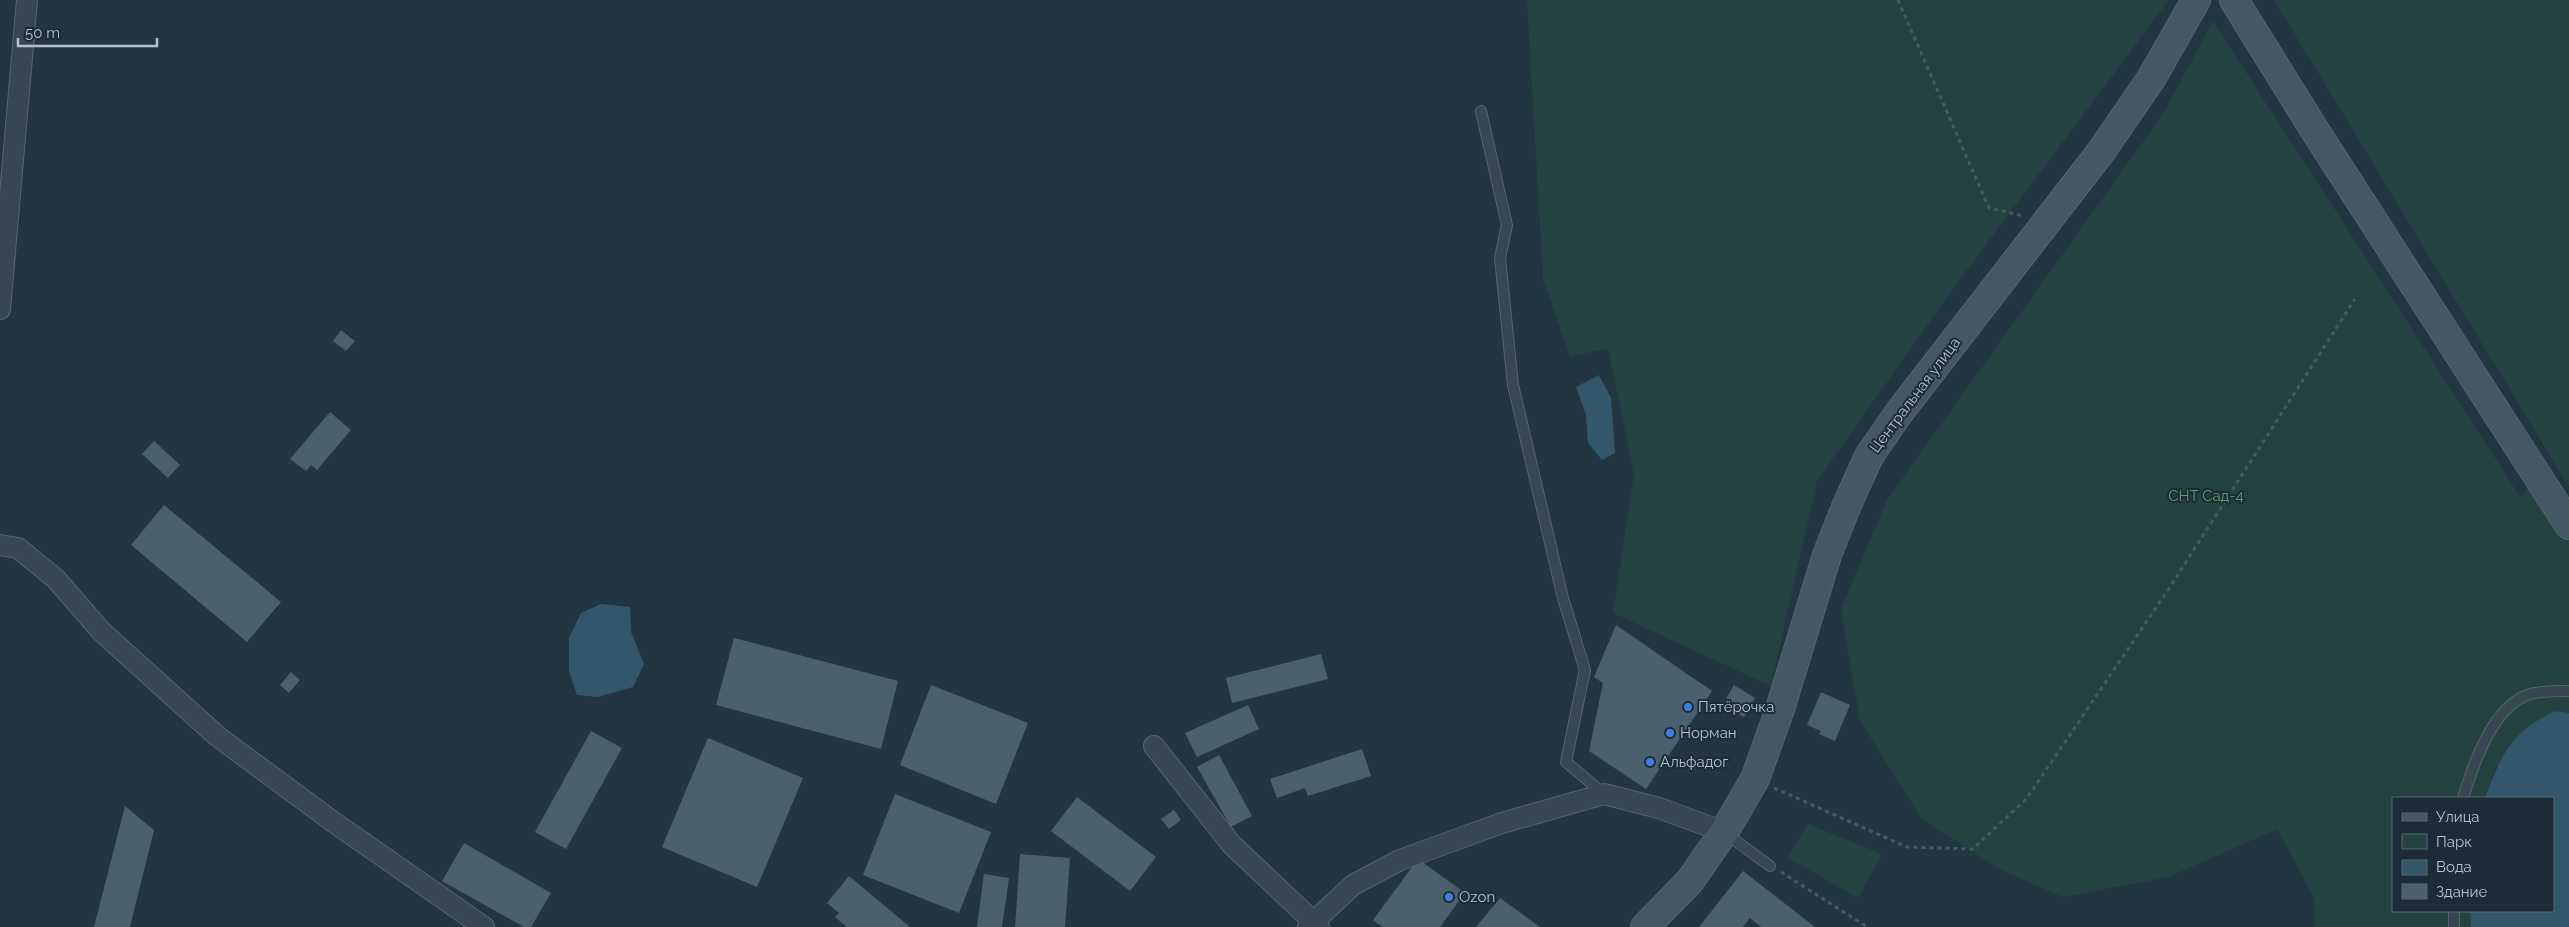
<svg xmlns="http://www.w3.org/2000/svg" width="2569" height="927" font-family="Raleway,sans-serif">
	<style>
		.green { fill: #244240 }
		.water { fill: #34566a }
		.building { fill: #4b606d }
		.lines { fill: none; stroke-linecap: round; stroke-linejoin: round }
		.lane-casing { stroke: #55656f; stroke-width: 12 }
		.street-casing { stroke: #55656f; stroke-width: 22 }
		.secondary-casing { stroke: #55656f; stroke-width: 30 }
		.path { stroke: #425e5b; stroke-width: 3; stroke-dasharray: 4 4; stroke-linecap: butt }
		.lane { stroke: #374751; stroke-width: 10 }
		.street { stroke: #374751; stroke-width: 20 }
		.secondary { stroke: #445765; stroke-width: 28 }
		.shop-dot { fill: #3f7fe0; stroke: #1c2c36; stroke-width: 2 }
		.labels { text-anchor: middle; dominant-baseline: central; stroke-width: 4; stroke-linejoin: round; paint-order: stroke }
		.street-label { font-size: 15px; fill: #b3c2cc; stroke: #1c2c36 }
		.park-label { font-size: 15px; fill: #689f69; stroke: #1c2c36 }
		.poi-label { font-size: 15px; fill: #b3c2cc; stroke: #1c2c36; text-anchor: start }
	</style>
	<rect width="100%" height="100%" fill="#223642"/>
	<!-- green -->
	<path class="green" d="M1527,0h642l-212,283 -140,198 -46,205 -158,-73 21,-139 -26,-126 -38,9 -27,-79z
		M2274,0h295v487l-8,-13z
		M2213,21l308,477 13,-18 35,56v177l-13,-2 -60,56 -11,31h-92v113h77l1,16h-157v-28l-36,-70 -110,48 -105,20 -62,-27 -79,-51 -62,-98 -19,-112 46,-109 276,-386z
		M1808,824l74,30 -24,44 -71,-41z"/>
	<!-- water -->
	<path class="water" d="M1599,375l12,23 4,55 -13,7 -14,-17 -2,-28 -10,-28z
		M601,604l29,3 1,25 13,32 -11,23 -35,10 -21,-2 -8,-24v-33l12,-25z
		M2556,711l13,2v214h-98l-1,-16h83v-113h-68c16,-43 27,-68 71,-87z"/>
	<!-- building -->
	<path class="building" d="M341,330l14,11 -9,10 -13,-10z
		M330,412l21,18 -34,40 -6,-5 -5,6 -16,-12z
		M154,441l26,24 -12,13 -26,-24z
		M164,505l117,97 -34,40 -116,-97z
		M1616,625l96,66 -66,98 -57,-38 14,-68 -9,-6z
		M734,638l164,43 -17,68 -165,-44z
		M1321,654l7,25 -96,24 -6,-25z
		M291,672l9,8 -11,13 -9,-8z
		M931,685l97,38 -32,81 -96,-39z
		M1734,685l21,13 -11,19 -21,-13z
		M1821,692l29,13 -15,36 -16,-7 2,-3 -14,-6z
		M1248,705l11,24 -62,28 -12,-24z
		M591,731l31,17 -56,101 -31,-17z
		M708,738l95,40 -46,109 -95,-40z
		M1362,749l9,27 -63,20 -3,-8 -28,10 -7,-19z
		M1219,755l33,61 -21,11 -34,-60z
		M895,794l96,38 -32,81 -96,-38z
		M1077,797l79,60 -26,34 -79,-60z
		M125,806l29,24 -24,97h-36z
		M1174,810l7,10 -12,9 -8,-10z
		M464,843l87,50 -20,34h-7l-82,-46z
		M1020,854l50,4 -5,69h-50z
		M1418,859l47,34 -25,34h-57l-10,-7z
		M1743,871l72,56h-54l-11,-9 -7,9h-44z
		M984,874l25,4 -7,49h-25z
		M849,876l61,51h-63l-12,-10 4,-4 -12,-10z
		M1500,898l40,29h-64z"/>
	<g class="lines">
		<!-- lane casing -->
		<g class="lane-casing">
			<path id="lane" d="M1481,111l26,114 -7,33 13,127 50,213 22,72 -19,92 38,32
				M2463,798c10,-33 30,-93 67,-104 12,-3 27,-3 39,-3
				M1725,833l45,33
				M2454,911v16"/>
		</g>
		<!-- street casing -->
		<g class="street-casing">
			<path id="street" d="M0,309l27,-309
				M0,545l18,3 38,31 45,52 116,105 115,85 152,106
				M1154,746l78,99 87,82
				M1308,927l45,-42 47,-25 102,-37 102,-29 55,14 65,24"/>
		</g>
		<!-- secondary casing -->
		<g class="secondary-casing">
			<path id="secondary" d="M2234,0l78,126 257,399
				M1645,927l45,-46 34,-49 31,-53 25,-70 47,-154 19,-48 23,-51 32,-46 199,-257 51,-74 45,-79"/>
		</g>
		<!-- path -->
		<path class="path" d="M1898,0l91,208 35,8
			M1774,788l133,59 66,2 54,-51 141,-208 187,-291
			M1781,872l86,55"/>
		<!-- lane -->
		<use href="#lane" class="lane"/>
		<!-- street -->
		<use href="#street" class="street"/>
		<!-- secondary -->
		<use href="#secondary" class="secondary"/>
	</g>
	<!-- markers -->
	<g class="shop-dot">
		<circle cx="1688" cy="707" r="5"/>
		<circle cx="1670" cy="733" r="5"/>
		<circle cx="1650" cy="762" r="5"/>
		<circle cx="1449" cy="897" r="5"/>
	</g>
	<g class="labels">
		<!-- street labels -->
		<g class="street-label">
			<text transform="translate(1915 395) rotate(-53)">Центральная улица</text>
		</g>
		<!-- park labels -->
		<g class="park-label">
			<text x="2206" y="496">СНТ Сад-4</text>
		</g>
		<!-- poi labels -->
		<g class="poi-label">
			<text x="1698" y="707">Пятёрочка</text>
			<text x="1680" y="733">Норман</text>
			<text x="1660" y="762">Альфадог</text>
			<text x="1459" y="897">Ozon</text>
		</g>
	</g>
	<!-- legend -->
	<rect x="2392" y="797" width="162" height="115" fill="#1c2c36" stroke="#586872"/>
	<rect x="2402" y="813" width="25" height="8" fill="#445765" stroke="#586872"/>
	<text x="2436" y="822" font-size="15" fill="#b3c2cc">Улица</text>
	<rect x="2402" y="834" width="25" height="15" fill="#244240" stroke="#586872"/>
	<text x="2436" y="847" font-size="15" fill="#b3c2cc">Парк</text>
	<rect x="2402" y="860" width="25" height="15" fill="#34566a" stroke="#586872"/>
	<text x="2436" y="872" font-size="15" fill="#b3c2cc">Вода</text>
	<rect x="2402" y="884" width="25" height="15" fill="#4b606d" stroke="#586872"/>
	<text x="2436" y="897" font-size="15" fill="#b3c2cc">Здание</text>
	<!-- scale -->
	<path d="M18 38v8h139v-8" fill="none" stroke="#b3c2cc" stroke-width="2.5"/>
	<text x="25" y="38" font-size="15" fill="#b3c2cc" stroke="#1c2c36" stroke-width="4" paint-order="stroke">50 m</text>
</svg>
